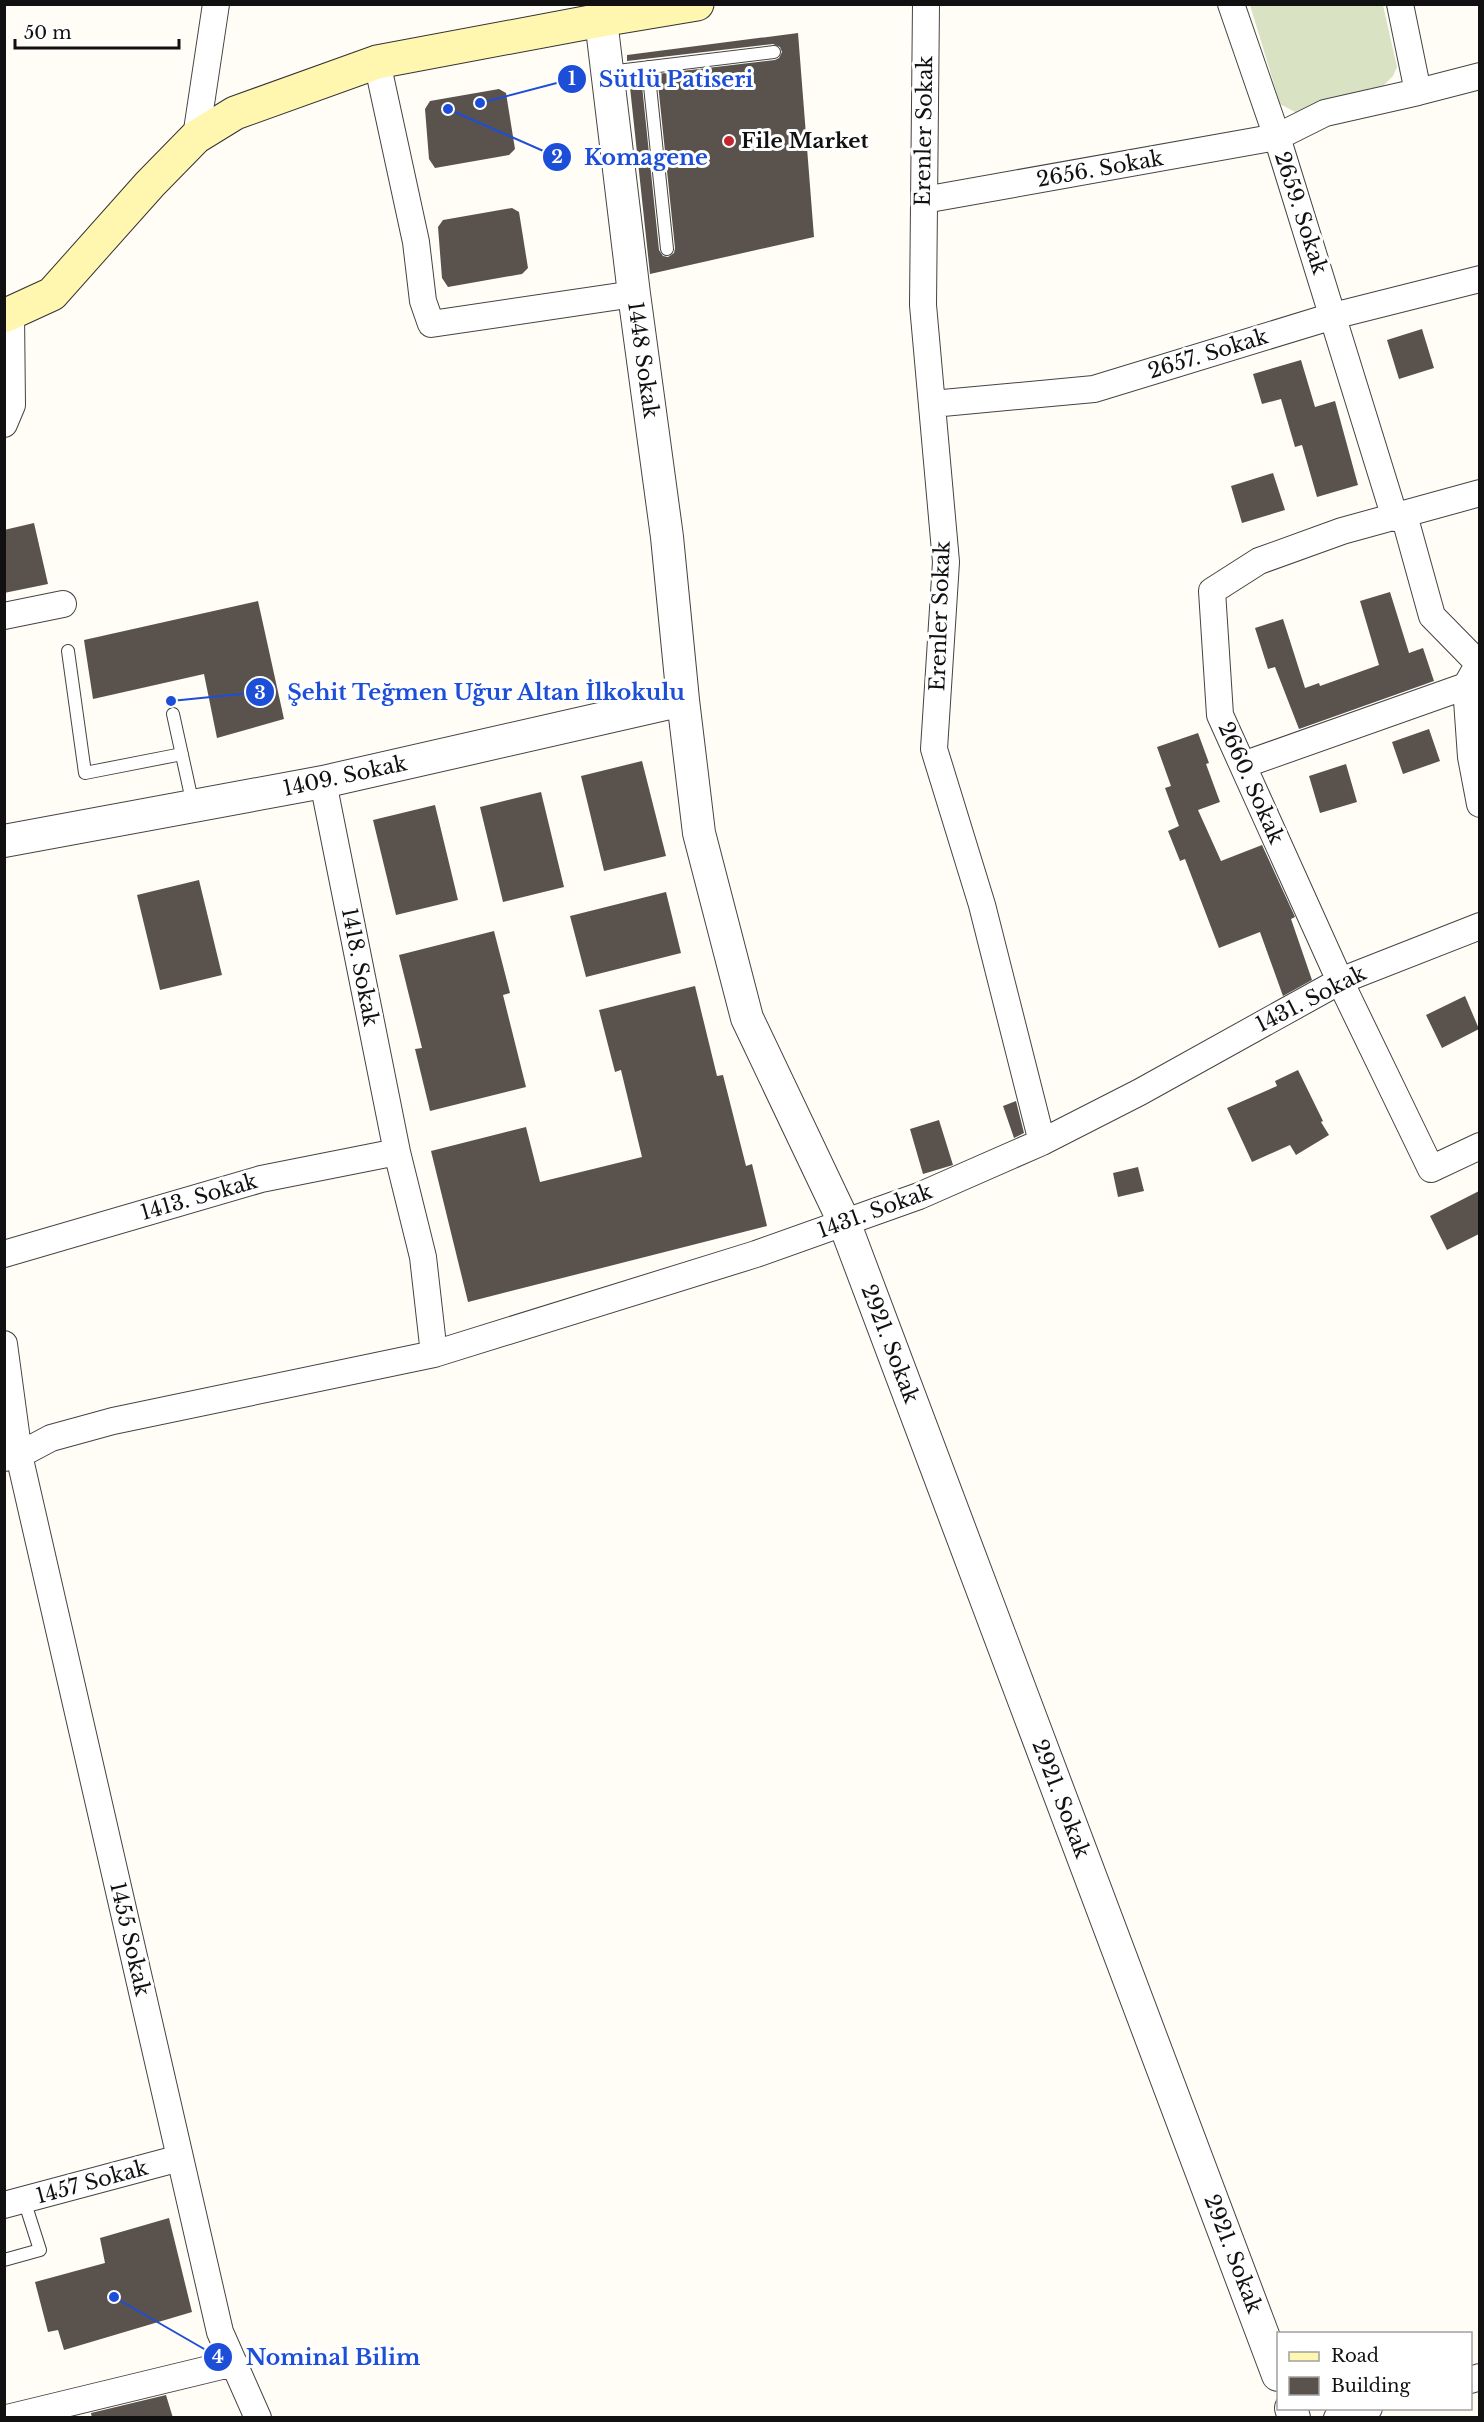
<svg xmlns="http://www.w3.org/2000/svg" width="1484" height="2422" font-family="'Libre Baskerville',serif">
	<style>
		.cemetery { fill: #d9e3c4 }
		.building { fill: #5a524d }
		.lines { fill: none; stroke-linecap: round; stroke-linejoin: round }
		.service-casing { stroke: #444; stroke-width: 14 }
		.minor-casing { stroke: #444; stroke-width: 28 }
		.tertiary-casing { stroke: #444; stroke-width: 34 }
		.secondary-casing { stroke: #333; stroke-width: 35 }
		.service { stroke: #fff; stroke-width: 12 }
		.minor { stroke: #fff; stroke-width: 26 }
		.tertiary { stroke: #fff; stroke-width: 32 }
		.secondary { stroke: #fff6b0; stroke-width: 33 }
		.poi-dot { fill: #c4262e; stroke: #fff; stroke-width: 2 }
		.labels { text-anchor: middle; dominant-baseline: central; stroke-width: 6; stroke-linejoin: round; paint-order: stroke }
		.street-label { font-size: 21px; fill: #111; stroke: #fff }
		.poi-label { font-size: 21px; font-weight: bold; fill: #111; stroke: #fff; text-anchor: start }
		.leader { fill: none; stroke: #1d4ed8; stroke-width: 2 }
		.callout-dot { fill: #1d4ed8; stroke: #fff; stroke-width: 2 }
		.mark-label { font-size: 18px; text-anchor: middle; font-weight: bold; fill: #fff }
		.callout-label { font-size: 22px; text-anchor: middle; font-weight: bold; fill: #1d4ed8; stroke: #fff; stroke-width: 6; stroke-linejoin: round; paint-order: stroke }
	</style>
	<rect width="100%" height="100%" fill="#fffdf5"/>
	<!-- cemetery -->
	<path class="cemetery" d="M1250,5h133l14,62 -4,9 -10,10 -86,27 -17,-9z"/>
	<!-- building -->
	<path class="building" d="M798,33l16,204 -164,37 -21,-196 12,-2 18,174 4,6 5,1 6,-4 1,-5 -18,-174 118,-14 4,-2 3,-6 -2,-5 -7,-3 -146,17v-6z
		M499,89l7,4 9,56 -6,6 -74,13 -6,-9 -4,-50 5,-8z
		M512,208l7,4 9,56 -6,6 -74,13 -6,-9 -4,-51 5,-7z
		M1422,329l12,39 -35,11 -12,-39z
		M1301,360l14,47 20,-6 23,84 -41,12 -15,-52 -7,2 -14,-48 -19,5 -9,-30z
		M1273,473l12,37 -43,13 -11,-37z
		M34,523l14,61 -44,9v-63z
		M1390,592l19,61 14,-5 11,33 -135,48 -24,-62 -7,2 -13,-41 28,-9 22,69 14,-5 1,3 59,-21 -19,-64z
		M258,601l26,118 -67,19 -13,-64 -111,25 -9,-59z
		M1429,729l11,32 -37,13 -11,-32z
		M1198,733l11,30 -3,1 14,38 -22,8 23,51 41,-16 33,72 -4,2 21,61 -29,16 -23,-64 -41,16 -34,-89 -5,2 -12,-30 11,-5 -14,-38 6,-2 -14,-39z
		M642,761l24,95 -62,15 -23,-95z
		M1346,764l11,38 -37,11 -11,-37z
		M541,792l23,95 -61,15 -23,-95z
		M435,805l23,95 -62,15 -23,-95z
		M199,880l23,95 -62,15 -23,-95z
		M666,892l15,61 -95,24 -16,-61z
		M494,931l16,62 -7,2 23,92 -96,24 -15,-62 7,-1 -23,-93z
		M695,986l22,90 6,-1 23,91 6,-2 15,62 -299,76 -37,-151 95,-24 14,55 102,-25 -21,-87 -6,2 -16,-62z
		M1465,996l14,33 -37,19 -16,-33z
		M1298,1070l25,51 -2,1 8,13 -33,20 -6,-10 -38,17 -25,-54 50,-22 -2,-5z
		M1016,1101l8,32 -10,5 -11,-32z
		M939,1120l14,45 -30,9 -13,-45z
		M1138,1167l6,24 -26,6 -5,-24z
		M1479,1191v43l-32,16 -17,-34z
		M169,2218l23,94 -128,38 -6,-20 -10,2 -13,-50 70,-19 -5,-25z
		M166,2395l7,23h-81l-1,-5z"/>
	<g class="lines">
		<!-- service casing -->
		<g class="service-casing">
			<path id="service" d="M648,67l19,182
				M609,72l165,-20
				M68,651l17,122 97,-19
				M173,714l20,91
				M4,2260l36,-10 -16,-50"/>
		</g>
		<!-- minor casing -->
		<g class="minor-casing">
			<path id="minor" d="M926,4l-3,301 23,257 -12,187 48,156 60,237
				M377,62l39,180 7,59 8,23 203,-30
				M1418,92l62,-16
				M196,137l20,-133
				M924,200l353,-63 -46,-133
				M932,404l162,-15 239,-73 147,-37
				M4,424l8,-19 -1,-91
				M1480,493l-138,38 -83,30 -47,30 8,124 120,266 91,188 49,-23
				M1404,515l28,101 46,47
				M1395,518l-118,-381 48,-24 93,-21 -18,-88
				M4,616l59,-12
				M1474,672l-8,14 5,71 9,47
				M1243,765l223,-79
				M323,782l74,370 26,105 11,97 322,-100 163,-58 123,-54 98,-50 200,-111 140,-55
				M4,1254l257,-75 136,-27
				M4,1344l15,111 201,877 38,86
				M4,1458l15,-3 32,-17 62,-17 321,-67
				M4,2205l176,-47
				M1470,2380l10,-3
				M7,2418l227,-55
				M1337,2418l32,-10"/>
		</g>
		<!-- tertiary casing -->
		<g class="tertiary-casing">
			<path id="tertiary" d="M601,20l33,274 33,243 16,163 16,133 48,185 97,204 434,1153
				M4,841l319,-59 360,-82
				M1291,2408l3,10"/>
		</g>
		<!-- secondary casing -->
		<g class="secondary-casing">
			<path id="secondary" d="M4,316l48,-22 98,-110 46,-47 39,-24 142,-51 224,-42 96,-16"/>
		</g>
		<!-- service -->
		<use href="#service" class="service"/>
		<!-- minor -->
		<use href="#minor" class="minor"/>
		<!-- tertiary -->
		<use href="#tertiary" class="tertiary"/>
		<!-- secondary -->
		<use href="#secondary" class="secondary"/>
	</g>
	<!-- markers -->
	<circle class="poi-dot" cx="729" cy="141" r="6"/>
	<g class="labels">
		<!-- street labels -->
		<g class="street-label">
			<text transform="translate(924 131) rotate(-89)">Erenler Sokak</text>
			<text transform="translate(1100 169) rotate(-10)">2656. Sokak</text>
			<text transform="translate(1301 213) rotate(72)">2659. Sokak</text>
			<text transform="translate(1208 354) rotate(-17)">2657. Sokak</text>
			<text transform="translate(643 360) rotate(82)">1448 Sokak</text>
			<text transform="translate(940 616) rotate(-88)">Erenler Sokak</text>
			<text transform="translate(345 776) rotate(-12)">1409. Sokak</text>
			<text transform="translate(1251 783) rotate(66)">2660. Sokak</text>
			<text transform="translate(360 967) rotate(79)">1418. Sokak</text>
			<text transform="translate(1311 999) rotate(-27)">1431. Sokak</text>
			<text transform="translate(199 1197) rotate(-16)">1413. Sokak</text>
			<text transform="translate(875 1211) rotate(-20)">1431. Sokak</text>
			<text transform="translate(890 1344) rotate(69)">2921. Sokak</text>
			<text transform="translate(1061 1799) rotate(69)">2921. Sokak</text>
			<text transform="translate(130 1939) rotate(77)">1455 Sokak</text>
			<text transform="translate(92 2182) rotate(-15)">1457 Sokak</text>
			<text transform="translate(1233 2254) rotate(69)">2921. Sokak</text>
		</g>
		<!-- poi labels -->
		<g class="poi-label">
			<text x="741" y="141">File Market</text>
		</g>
	</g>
	<!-- callouts -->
	<path class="leader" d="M480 103L572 79M448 109L557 157M171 701L260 692M114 2297L218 2357"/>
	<g class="callout-dot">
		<circle cx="480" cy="103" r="6"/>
		<circle cx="448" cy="109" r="6"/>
		<circle cx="171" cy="701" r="6"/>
		<circle cx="114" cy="2297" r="6"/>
		<circle cx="572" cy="79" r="15"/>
		<circle cx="557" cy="157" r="15"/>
		<circle cx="260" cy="692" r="15"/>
		<circle cx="218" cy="2357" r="15"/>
	</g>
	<g class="mark-label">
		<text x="572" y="85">1</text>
		<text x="557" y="163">2</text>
		<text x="260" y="699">3</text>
		<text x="218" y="2363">4</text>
	</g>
	<g class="callout-label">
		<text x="676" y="87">Sütlü Patiseri</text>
		<text x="646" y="165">Komagene</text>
		<text x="486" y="700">Şehit Teğmen Uğur Altan İlkokulu</text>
		<text x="333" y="2365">Nominal Bilim</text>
	</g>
	<!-- border -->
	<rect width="1484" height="2422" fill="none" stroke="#111111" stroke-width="12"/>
	<!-- legend -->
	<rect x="1277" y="2332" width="195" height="78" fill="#ffffff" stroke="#a0a0a0" stroke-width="1.5"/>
	<rect x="1289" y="2352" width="30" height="9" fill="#fff6b0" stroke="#a0a0a0" stroke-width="1.5"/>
	<text x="1331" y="2362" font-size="18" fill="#111111">Road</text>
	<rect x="1289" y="2377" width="30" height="18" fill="#5a524d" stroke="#a0a0a0" stroke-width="1.5"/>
	<text x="1331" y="2392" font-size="18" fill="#111111">Building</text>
	<!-- scale -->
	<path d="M15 39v9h164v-9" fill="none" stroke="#111111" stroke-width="3"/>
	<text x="24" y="39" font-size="18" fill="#111111" stroke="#ffffff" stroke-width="4.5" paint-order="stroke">50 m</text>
</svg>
